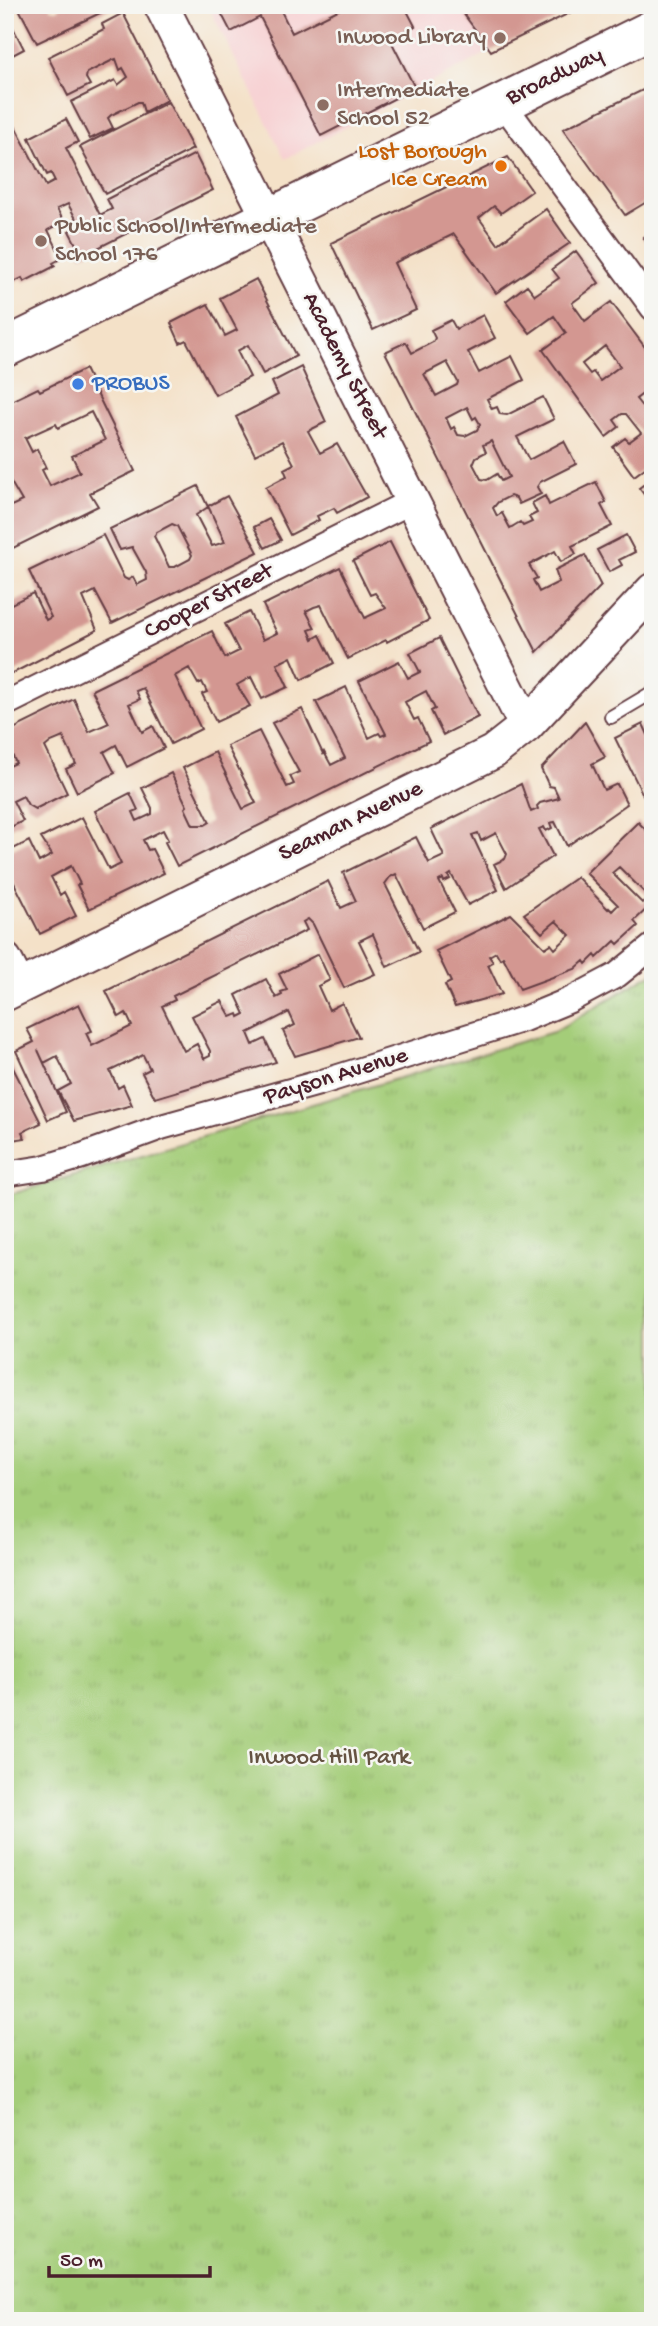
<svg xmlns="http://www.w3.org/2000/svg" width="658" height="2326" font-family="'Gochi Hand',sans-serif">
	<style>
		.built { fill: #f7cfd1 }
		.park { fill: url(#park-tufts); stroke: #777652; stroke-width: 2 }
		.building { fill: #d39791; fill-rule: evenodd }
		.lines { fill: none; stroke-linecap: round; stroke-linejoin: round }
		.lane-casing { stroke: #643c43; stroke-width: 16 }
		.street-casing { stroke: #643c43; stroke-width: 28 }
		.secondary-casing { stroke: #643c43; stroke-width: 37 }
		.primary-casing { stroke: #643c43; stroke-width: 42 }
		.lane { stroke: #fff; stroke-width: 12 }
		.street { stroke: #fff; stroke-width: 24 }
		.secondary { stroke: #fff; stroke-width: 33 }
		.primary { stroke: #fff; stroke-width: 38 }
		.education-dot { fill: #8d6e63; stroke: #f6f6f2; stroke-width: 2.5 }
		.food-dot { fill: #e8710a; stroke: #f6f6f2; stroke-width: 2.5 }
		.shop-dot { fill: #3f7fe0; stroke: #f6f6f2; stroke-width: 2.5 }
		.labels { text-anchor: middle; dominant-baseline: central; stroke-width: 5; stroke-linejoin: round; paint-order: stroke }
		.education-label { font-size: 24px; fill: #785e54; stroke: #f6f6f2; text-anchor: start }
		.street-label { font-size: 24px; fill: #4a1f2b; stroke: #f6f6f2 }
		.food-label { font-size: 24px; fill: #c56008; stroke: #f6f6f2; text-anchor: end }
		.shop-label { font-size: 24px; fill: #366cbe; stroke: #f6f6f2; text-anchor: start }
		.park-label { font-size: 24px; fill: #655342; stroke: #f6f6f2 }
	</style>
	<defs>
		<pattern id="park-tufts" width="24" height="20" patternUnits="userSpaceOnUse" patternTransform="scale(1.75)"><rect width="24" height="20" fill="#a4cd79"/><path d="M3 7l-1-3M5 7V3M7 7l1-3M15 17l-1-3M17 17v-4M19 17l1-3" fill="none" stroke="#8fb069"/></pattern>
	</defs>
	<rect width="100%" height="100%" fill="#f6f6f2"/>
	<filter id="ink" filterUnits="userSpaceOnUse"><feTurbulence type="fractalNoise" baseFrequency=".0143" numOctaves="2"/><feDisplacementMap in="SourceGraphic" scale="14" xChannelSelector="R" yChannelSelector="G"/><feConvolveMatrix kernelMatrix="1 2 1 2 8 2 1 2 1" color-interpolation-filters="sRGB"/></filter>
	<filter id="wash" filterUnits="userSpaceOnUse"><feTurbulence type="fractalNoise" baseFrequency=".00686" numOctaves="4" result="noise"/><feDisplacementMap in="SourceGraphic" scale="28" xChannelSelector="R" yChannelSelector="G"/><feGaussianBlur stdDeviation="1.57" result="paint"/><feColorMatrix in="noise" values="0 0 0 0 0 0 0 0 0 0 0 0 0 0 0 0 0 1.4 0 .05"/><feComposite in="paint" operator="in"/></filter>
	<g filter="url(#wash)">
		<rect width="100%" height="100%" fill="#f4e1c8"/>
		<!-- built -->
		<path class="built" d="M208,5h249l34,46 -206,108z"/>
		<!-- park -->
		<path class="park" d="M653,973v1348h-648v-1125l548,-164z"/>
		<g id="blocks">
			<!-- building -->
			<path class="building" d="M17,5h32l2,4 6,1 7,-5h53l-80,38z
				M217,5h71l-8,4 12,24 56,-28h56l11,21 -25,13 25,49 -94,48 -61,-119 -29,15z
				M457,5h120l1,4 -87,42z
				M5,12l19,37 -19,10z
				M123,13l44,87 -23,12 -3,-10h-3l-27,13 -3,3 5,10 -23,11 -19,-37 44,-22 3,5 10,-8 -5,-9 -3,2 -4,-11 -3,1 -26,13 -1,5 4,7 -22,11 -20,-39 56,-28 -2,-5z
				M653,85v113l-28,17 -62,-86z
				M168,102l25,47 -88,45 -25,-47z
				M66,119l12,23 -12,6 34,67 12,-6 -5,-10 88,-45 18,36 -131,66 -13,-25 11,-5 -12,-22 -11,5 7,13 -16,8 14,28 -9,5 2,3 -31,16 -2,-4 -10,5 -2,-4 -5,3v-153l9,-5 32,62 9,-5 -4,-8 -4,2 -18,-37z
				M508,157l24,34 -31,22 -7,-7 -15,12 19,26 48,-35 24,34 -74,50 -42,-59 -60,29 22,47 -43,20 -42,-87z
				M653,231v20l-10,-14z
				M576,251l23,32 -27,20 13,18 26,-19 42,56v28l-17,13 8,10 9,-6v59l-19,14 -21,-29 12,-9 4,4 12,-9 -15,-19h-4l-8,6 5,7 -13,10 -63,-87 23,-17 -12,-17 -24,17 -24,-32 21,-16 8,10 24,-17 -7,-9zM605,346l15,20 -20,15 -7,-9 -3,2 -8,-10z
				M256,279l40,77 -33,18 -15,-29 -11,6 13,26 -35,18 -29,-55 -6,3 -9,-20 37,-19 17,32 12,-6 -17,-32z
				M483,315l12,23 -27,14 11,21 33,-17 12,24 -37,19 5,10 5,-2 3,7 7,1 36,-18 11,22 -37,18 12,23 35,-19 12,23 -36,18 -3,5 4,7 -22,10 -3,-6 -6,-2 -12,6 -5,6 4,8 5,-3 8,15 10,-6 3,4 9,-4 -3,-5 8,-4 -5,-10 13,-7 4,9 47,-23 10,20 -5,3 11,21 -40,20 4,8 -15,8 -6,-11 -26,14 8,13 -4,2 6,12 20,-10 -4,-12 30,-15 16,31 -64,66 -152,-300 21,-10 6,11 21,-11 2,-4 -4,-8 20,-10 5,9zM447,362l11,20 -1,3 -21,11 -12,-22zM467,407l6,12 3,-2 4,7 -3,6 -12,6 -7,-1 -4,-8 -3,2 -5,-11zM491,441l18,36 -8,4 -4,-7 -10,6 -6,-1 -8,-15 3,-7 10,-5 -3,-7z
				M301,367l25,55 -18,9 12,22 17,-9 30,53 -30,16 -3,-5 -17,8 2,4 -29,15 -24,-48 21,-11 -3,-7 10,-5 -12,-23 -27,14 -19,-38 42,-22 -6,-13z
				M85,369l50,102 -45,22 8,13 -93,46v-48l2,4 15,-7 -17,-29v-68l33,-16 2,3zM91,412l14,28 -33,16 8,16 -30,14 -8,-16 4,-2 -9,-19 -5,3 -7,-14 31,-14 2,4z
				M653,478v28l-14,-18z
				M198,486l10,21 -12,8 16,31 13,-4 -17,-36 19,-10 31,56 -146,71 -17,-32 -12,6 14,33 -82,42 -10,3v-68l28,-14 13,27 5,-3 -22,-46 74,-36 21,43 4,2 5,-3 4,8 10,-5 -1,-8 -14,-25 -12,3 -10,-21zM172,524l5,2 15,29 -2,4 -15,8h-6l-15,-31 3,-4z
				M269,519l12,21 -16,8 -11,-21z
				M626,535l9,17 -16,8 3,5 -13,7 -12,-22z
				M390,542l39,78 -42,22 -1,-2 -38,19 -27,-54 -7,2 -8,4 9,17 -6,2 4,9 7,-4 14,28 -33,17 -10,-23 -14,7 11,23 -26,12 -11,-22 -14,8 13,21 -34,16 -14,-28 5,-2 -5,-10 -4,2 -9,-16 -14,8 26,53 -30,15 -28,-56 -7,3 4,8 -11,5 13,28 11,-6 11,22 -37,19 -11,-22 -12,7 11,21 -38,19 -11,-23 10,-5 -13,-27 -12,5 -6,5 22,46 -32,16 -7,-4 -5,-9 -10,5 10,20 -18,9v-62l11,-5 -11,-23v-7l69,-34 15,33 20,-9 -17,-33 120,-59 13,27 14,-7 -14,-27 24,-12 14,28 14,-7 -14,-28 77,-38 25,51 21,-10 -11,-15 -5,2 -17,-34z
				M439,638l39,79 -35,18 -12,-24 4,-2 -9,-18 -21,11 9,18 4,-2 11,23 -252,125 -12,-24 3,-2 -5,-10 -20,10 5,10 4,-1 12,24 -75,36 -12,-24 3,-1 -9,-18 -20,11 9,18 4,-3 12,24 -36,18 -35,-69v-12l24,-12 10,21 13,-7 -11,-17 41,-21 27,53 12,-6 -26,-53 35,-18 8,17 -5,2 4,9 15,-7v-6l-10,-20 29,-15 16,33 -2,2 8,17h12l5,-3 -27,-54 32,-16 28,57 13,-6 -29,-57 32,-15 28,56 7,-3 -4,-8 9,-4 -27,-49 30,-14 21,45 1,-2 7,13 14,-7 -29,-56 30,-15 23,51 10,-5 2,3 5,-2 -27,-53 40,-20 9,17 12,-6 -10,-19z
				M585,722l20,35 -13,7 12,26 13,-6 10,20 -60,42 -12,-24 -5,1 2,5 -6,3 -2,-4 -5,2 14,27 -47,32 -12,-24 11,-5 2,-5 -11,-21 -15,8 -3,-8 -6,2 26,55 -30,15 -17,-31 -3,2 2,3 -6,3 -1,-3 -4,2 16,31 -32,16 -27,-54 -6,3 -5,7 34,68 -32,15 -14,-33 -14,7 16,33 -31,14 -31,-64 -5,-5 -5,3 4,8 -134,66 2,4 -13,6 22,45 13,-7 7,15 6,-3v-5l-18,-35 30,-15 9,16 7,-3 1,3 6,-3 -9,-19 30,-16 10,19 6,-3 -1,-3 6,-2 -8,-16 39,-20 12,26 -12,6 11,24 13,-7 17,34 -64,19 -12,-25 12,-6 -6,-13 -41,21 5,12 12,-6 11,23 -121,36 -13,-25 8,-4 -7,-14 -33,16 8,17 5,-3 9,20 -58,16 -16,-30 13,-7 -14,-28 -13,7 -6,-13 28,62 -18,8 -32,-69 18,-9 -7,-13 52,-25 13,27 -6,2 6,13 40,-20 -6,-13 -7,4 -13,-26 222,-110 13,27 15,-7 -13,-28 73,-36 13,26 15,-7 -13,-27 90,-45 10,28 7,-3 -1,-3 3,-3 19,-5 -5,-11 -5,-1 -8,-17z
				M643,724l7,15 3,-2v53l-10,5 -28,-57z
				M638,822l15,15 -5,6 5,5v55l-19,18 4,5 -20,18 -3,-3 -18,17 -2,-3 -9,9 -2,-3 -9,8 -55,20 -17,-32 -3,2 -4,-7 -7,4 4,6 -5,3 14,29 -47,13 -10,-22 6,-3 -15,-31 75,-37 34,34 6,-4 4,5 15,-14 -14,-14 -14,12 -18,-19 53,-37 31,32 1,-1 3,3 6,-6 -32,-32zM619,867l30,30 -7,6 -30,-30z
				M7,1056l34,67 -19,9 3,6 -20,3v-32l4,-2 -4,-8v-42z"/>
		</g>
	</g>
	<g filter="url(#ink)">
		<use href="#blocks" fill-opacity="0" stroke="#643c43" stroke-width="2"/>
		<g class="lines">
			<!-- lane casing -->
			<g class="lane-casing">
				<path id="lane" d="M611,717l42,-25"/>
			</g>
			<!-- street casing -->
			<g class="street-casing">
				<path id="street" d="M502,102l151,206
					M5,704l407,-203
					M5,1174l38,-6 39,-12 79,-29 158,-44 205,-64 46,-19 47,-25 36,-29"/>
			</g>
			<!-- secondary casing -->
			<g class="secondary-casing">
				<path id="secondary" d="M161,5l365,721
					M5,960l14,27
					M5,994l488,-242 33,-26 127,-136"/>
			</g>
			<!-- primary casing -->
			<g class="primary-casing">
				<path id="primary" d="M5,348l648,-319"/>
			</g>
			<!-- lane -->
			<use href="#lane" class="lane"/>
			<!-- street -->
			<use href="#street" class="street"/>
			<!-- secondary -->
			<use href="#secondary" class="secondary"/>
			<!-- primary -->
			<use href="#primary" class="primary"/>
		</g>
	</g>
	<!-- markers -->
	<g class="education-dot">
		<circle cx="500" cy="38" r="7"/>
		<circle cx="323" cy="105" r="7"/>
		<circle cx="41" cy="241" r="7"/>
	</g>
	<circle class="food-dot" cx="501" cy="166" r="7"/>
	<circle class="shop-dot" cx="78" cy="384" r="7"/>
	<g class="labels">
		<!-- education labels -->
		<g class="education-label">
			<text x="486" y="38" text-anchor="end">Inwood Library</text>
			<text x="337" y="91">Intermediate<tspan x="337" dy="28">School 52</tspan></text>
			<text x="55" y="227">Public School/Intermediate<tspan x="55" dy="28">School 176</tspan></text>
		</g>
		<!-- street labels -->
		<g class="street-label">
			<text transform="translate(555 77) rotate(-26)">Broadway</text>
			<text transform="translate(344 366) rotate(63)">Academy Street</text>
			<text transform="translate(209 602) rotate(-27)">Cooper Street</text>
			<text transform="translate(351 822) rotate(-26)">Seaman Avenue</text>
			<text transform="translate(336 1077) rotate(-17)">Payson Avenue</text>
		</g>
		<!-- food labels -->
		<g class="food-label">
			<text x="487" y="152">Lost Borough<tspan x="487" dy="28">Ice Cream</tspan></text>
		</g>
		<!-- shop labels -->
		<g class="shop-label">
			<text x="92" y="384">PROBUS</text>
		</g>
		<!-- park labels -->
		<g class="park-label">
			<text x="329" y="1758">Inwood Hill Park</text>
		</g>
	</g>
	<!-- margin -->
	<rect width="658" height="2326" fill="none" stroke="#f6f6f2" stroke-width="28"/>
	<!-- scale -->
	<path d="M49 2266v10h161v-10" fill="none" stroke="#4a1f2b" stroke-width="3.5"/>
	<text x="60" y="2266" font-size="21" fill="#4a1f2b" stroke="#f6f6f2" stroke-width="5" paint-order="stroke">50 m</text>
</svg>
